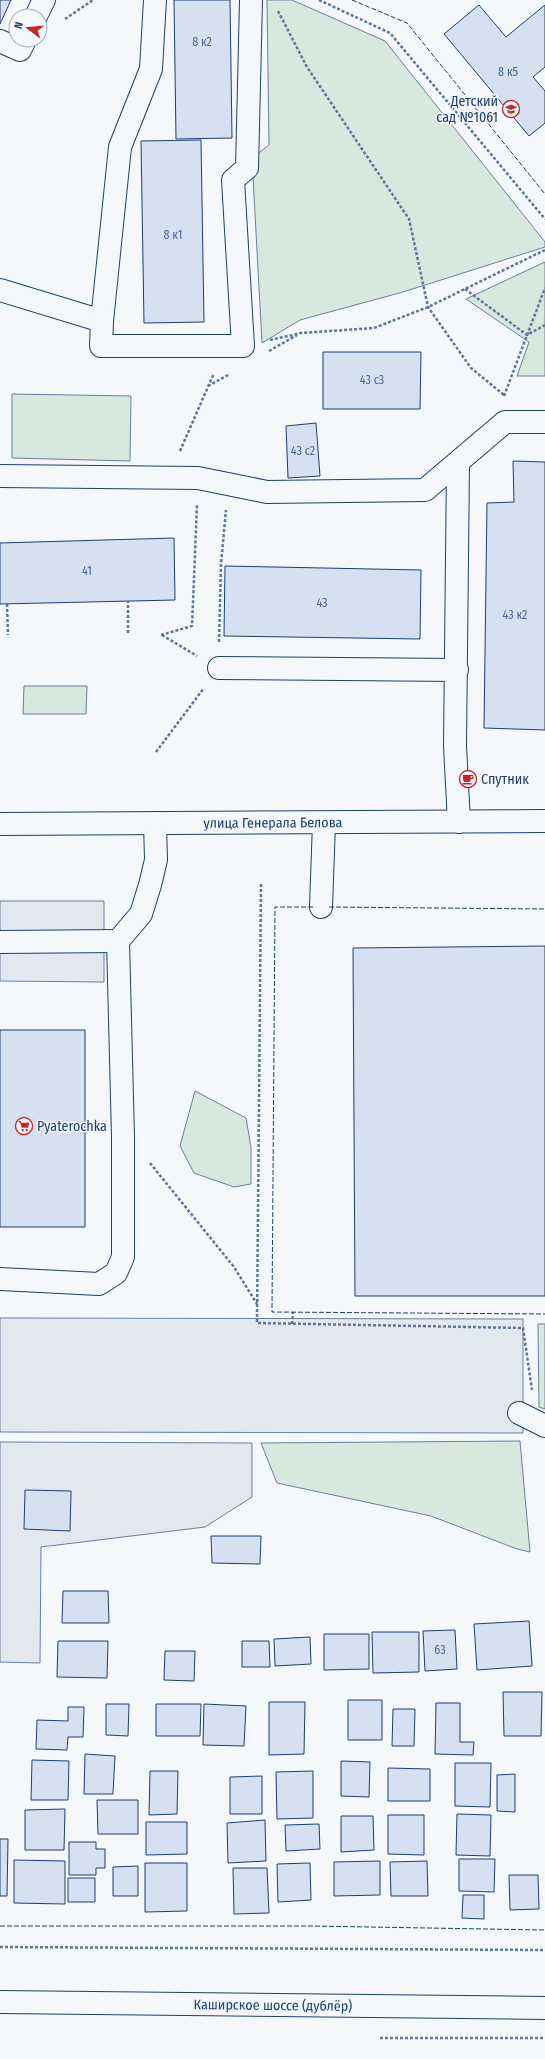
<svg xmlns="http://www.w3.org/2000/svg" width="545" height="2059" font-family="'Fira Sans Condensed',sans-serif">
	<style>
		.green { fill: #d7e8df; stroke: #687fa3 }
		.parking { fill: #e3e8f0; stroke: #687fa3 }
		.building { fill: #d5e0f0; stroke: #1d3f73 }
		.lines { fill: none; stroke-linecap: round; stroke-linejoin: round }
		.minor-casing { stroke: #1d3f73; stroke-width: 24 }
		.major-casing { stroke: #1d3f73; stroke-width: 24 }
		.path { stroke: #5e769c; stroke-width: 2.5; stroke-dasharray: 3 2; stroke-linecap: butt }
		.minor { stroke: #f4f7fb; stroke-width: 22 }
		.major { stroke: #f4f7fb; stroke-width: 22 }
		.fence { stroke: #1d3f73; stroke-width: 1; stroke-dasharray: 5 2; stroke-linecap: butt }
		.labels { text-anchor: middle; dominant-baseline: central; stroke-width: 3; stroke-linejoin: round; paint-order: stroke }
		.number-label { font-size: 12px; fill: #4b6792 }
		.poi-label { font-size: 14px; fill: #1d3f73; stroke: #f4f7fb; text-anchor: start }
		.street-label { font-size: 14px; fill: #1d3f73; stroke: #f4f7fb }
	</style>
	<rect width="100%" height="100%" fill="#f4f7fb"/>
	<!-- green -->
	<path class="green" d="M267,0h25l93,41 160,201v5l-142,45 -103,28 -38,23 -10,-185 17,-13z
		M545,262v114h-28l12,-34 -63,-43z
		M12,394l119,2 -1,65 -118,-3z
		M24,686h63l-1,28h-63z
		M195,1091l51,27 5,29v37l-17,3 -40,-14 -14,-27z
		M538,1324h7v85l-6,-2z
		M520,1441l10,111 -13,-3 -86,-33 -154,-33 -16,-40z"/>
	<!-- parking -->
	<path class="parking" d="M0,901h104v81l-104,-1z
		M0,1318l523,1v114l-523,-1z
		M0,1442l252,1v54l-47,30 -164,20 -1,116 -40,-1z"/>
	<!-- building -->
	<path class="building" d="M0,0h11l-11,24z
		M174,0h56l2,138 -56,1z
		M479,5l27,32 39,-32v62l-12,10 12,14v32l-16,13 -85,-102z
		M201,140l3,182 -60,1 -3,-182z
		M323,352h98l-1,57h-97z
		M316,423l4,53 -32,2 -2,-52z
		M513,461l32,1v268l-61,-2 3,-225 27,-1z
		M174,538l1,62 -175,4v-61z
		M225,566l196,4 -1,69 -196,-3z
		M460,773h13v10l-13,-1z
		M545,946v350h-190l-2,-348z
		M0,1030h85v197h-85z
		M25,1490l46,1 -1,40 -46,-2z
		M211,1536h50l-1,28 -48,-1z
		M63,1591h45l1,32h-47z
		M529,1621l3,45 -55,4 -3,-46z
		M455,1630l2,39 -32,2 -2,-40z
		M372,1632h47v40l-46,1z
		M324,1634h45v35l-45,1z
		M310,1637l1,27 -36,2 -1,-27z
		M58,1641h50l-1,37 -50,-1z
		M242,1641h27l1,26h-28z
		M165,1651h30l-1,30 -30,-1z
		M503,1692h39l-1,44h-37z
		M348,1700h34v40h-34z
		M269,1702h36l-1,52 -35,1z
		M436,1703h24v39h14l-1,13 -38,-1z
		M106,1704h23l-1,32 -22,-1z
		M156,1704h45l-1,32h-44z
		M204,1704l42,2 -2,40 -41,-1z
		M68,1707h16l-1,30h-15l-1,13 -31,-1 1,-29 31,1z
		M393,1709h22l-1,37h-22z
		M85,1754l30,2 -2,38h-29z
		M32,1760l37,1 -1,39h-37z
		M341,1761l29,1 -1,35 -28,-1z
		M455,1763h36l-1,44 -35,-1z
		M388,1768l42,1v32h-42z
		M150,1771h28l-1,43 -28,1z
		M313,1771v47l-36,1 -1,-47z
		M515,1774v38l-18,-1v-36z
		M262,1776v38h-32v-37z
		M97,1800h41v34h-40z
		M65,1809l-1,41h-39v-40z
		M457,1814l34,1 -1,41 -34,-1z
		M388,1815h36v40l-36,-1z
		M341,1816h32l1,34 -33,2z
		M265,1820l1,41 -38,2 -1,-40z
		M146,1822h41v32l-41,1z
		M319,1824l1,25 -34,2 -1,-26z
		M0,1839h8l-1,57h-7z
		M69,1842h27v7h9v19h-9v7h-27z
		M459,1859h36l-1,33 -35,-1z
		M14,1860l51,1v43l-51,-1z
		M380,1861v34l-46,1v-34z
		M427,1861l1,35h-37l-1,-34z
		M145,1863h42v48l-42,1z
		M310,1863l1,37 -33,2 -1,-38z
		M138,1866v30h-25v-29z
		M233,1868h34l2,45 -35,1z
		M509,1875h29l1,34 -29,1z
		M68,1878h27v24h-27z
		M463,1895h21v24l-22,-1z"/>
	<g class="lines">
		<!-- minor casing -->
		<g class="minor-casing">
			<g id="minor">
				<path d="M36,16l8,-16"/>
				<path d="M0,41l20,9 5,-10"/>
				<path d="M0,290l102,31 18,-174 31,-78 4,-69"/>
				<path d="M102,321l-1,25h142l-10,-166 14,-12 4,-168"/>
				<path d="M458,464l-3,282 4,76"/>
				<path d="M0,476l198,2 69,14 158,-2 80,-68h40"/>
				<path d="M219,668l238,2"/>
				<path id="s1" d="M0,824l545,-3"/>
				<path d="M321,907l3,-84"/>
				<path d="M0,942l118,-1"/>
				<path d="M0,1279l99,5 17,-11 7,-16v-120l-5,-196 23,-27 9,-29 6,-25 -1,-37"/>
				<path d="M519,1413l26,13"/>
			</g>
		</g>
		<!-- major casing -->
		<g class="major-casing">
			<g id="major">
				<path id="s2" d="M0,2002l545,6"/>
			</g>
		</g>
		<!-- path -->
		<path class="path" d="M319,0l71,33 155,186
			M278,11l29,56 102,152 19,88 43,61 33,27
			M65,19l28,-19
			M465,289l62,46 18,-10
			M270,340l31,-7 73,-5 54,-21 117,-57
			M269,351l28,-16
			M208,386l22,-12
			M504,396l41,-108
			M180,451l34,-78
			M7,604l1,31
			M128,633v-32
			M161,635l31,-9 5,-121
			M162,635l35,21
			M219,642l2,-78 5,-54
			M156,752l48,-64
			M261,884l-4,439 266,5 9,62
			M150,1163l84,104 23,37
			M292,1324l1,-12
			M0,1947l545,3
			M380,2038h165"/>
		<!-- minor -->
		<use href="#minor" class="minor"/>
		<!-- major -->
		<use href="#major" class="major"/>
		<!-- fence -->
		<path class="fence" d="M352,0l55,23 138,171
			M313,907h-38l-3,405 273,2
			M329,907l216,2
			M0,1926h311l234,4"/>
	</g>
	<!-- icons -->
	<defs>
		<g id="school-ring" transform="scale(0.9)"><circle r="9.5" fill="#f4f7fb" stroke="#c62828" stroke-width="1.5"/><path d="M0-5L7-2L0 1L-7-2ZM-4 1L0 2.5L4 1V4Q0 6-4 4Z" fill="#c62828"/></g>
		<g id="cafe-ring" transform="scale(0.9)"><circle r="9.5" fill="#f4f7fb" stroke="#c62828" stroke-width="1.5"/><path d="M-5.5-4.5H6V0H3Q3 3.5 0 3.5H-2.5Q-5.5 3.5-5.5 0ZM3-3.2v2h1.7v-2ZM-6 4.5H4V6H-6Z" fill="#c62828"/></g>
		<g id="supermarket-ring" transform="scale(0.9)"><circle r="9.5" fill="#f4f7fb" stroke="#c62828" stroke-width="1.5"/><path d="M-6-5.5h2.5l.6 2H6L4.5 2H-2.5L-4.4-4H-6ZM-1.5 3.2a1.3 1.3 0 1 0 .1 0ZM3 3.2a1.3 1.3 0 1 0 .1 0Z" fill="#c62828"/></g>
	</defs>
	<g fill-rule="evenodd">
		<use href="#school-ring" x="511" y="109"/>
		<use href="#cafe-ring" x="468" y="779"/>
		<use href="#supermarket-ring" x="24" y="1126"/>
	</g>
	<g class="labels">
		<!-- number labels -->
		<g class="number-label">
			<text x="202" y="42">8 к2</text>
			<text x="508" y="72">8 к5</text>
			<text x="173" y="235">8 к1</text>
			<text x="372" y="380">43 с3</text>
			<text x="303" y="451">43 с2</text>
			<text x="87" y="571">41</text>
			<text x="322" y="603">43</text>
			<text x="515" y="615">43 к2</text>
			<text x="440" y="1650">63</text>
		</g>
		<!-- poi labels -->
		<g class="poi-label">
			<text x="498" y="101" text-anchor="end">Детский<tspan x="498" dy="16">сад №1061</tspan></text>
			<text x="481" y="779">Спутник</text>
			<text x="37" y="1126">Pyaterochka</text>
		</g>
		<!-- street labels -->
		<g class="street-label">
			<text stroke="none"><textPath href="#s1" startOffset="273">улица Генерала Белова</textPath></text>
			<text stroke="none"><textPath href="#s2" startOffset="273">Каширское шоссе (дублёр)</textPath></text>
		</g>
	</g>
	<!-- north arrow -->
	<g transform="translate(28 28) rotate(286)"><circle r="19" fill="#f4f7fb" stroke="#9eadc5"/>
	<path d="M0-3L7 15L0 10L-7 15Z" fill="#c62828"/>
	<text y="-6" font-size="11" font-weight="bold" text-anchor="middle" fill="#1d3f73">N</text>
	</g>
</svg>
